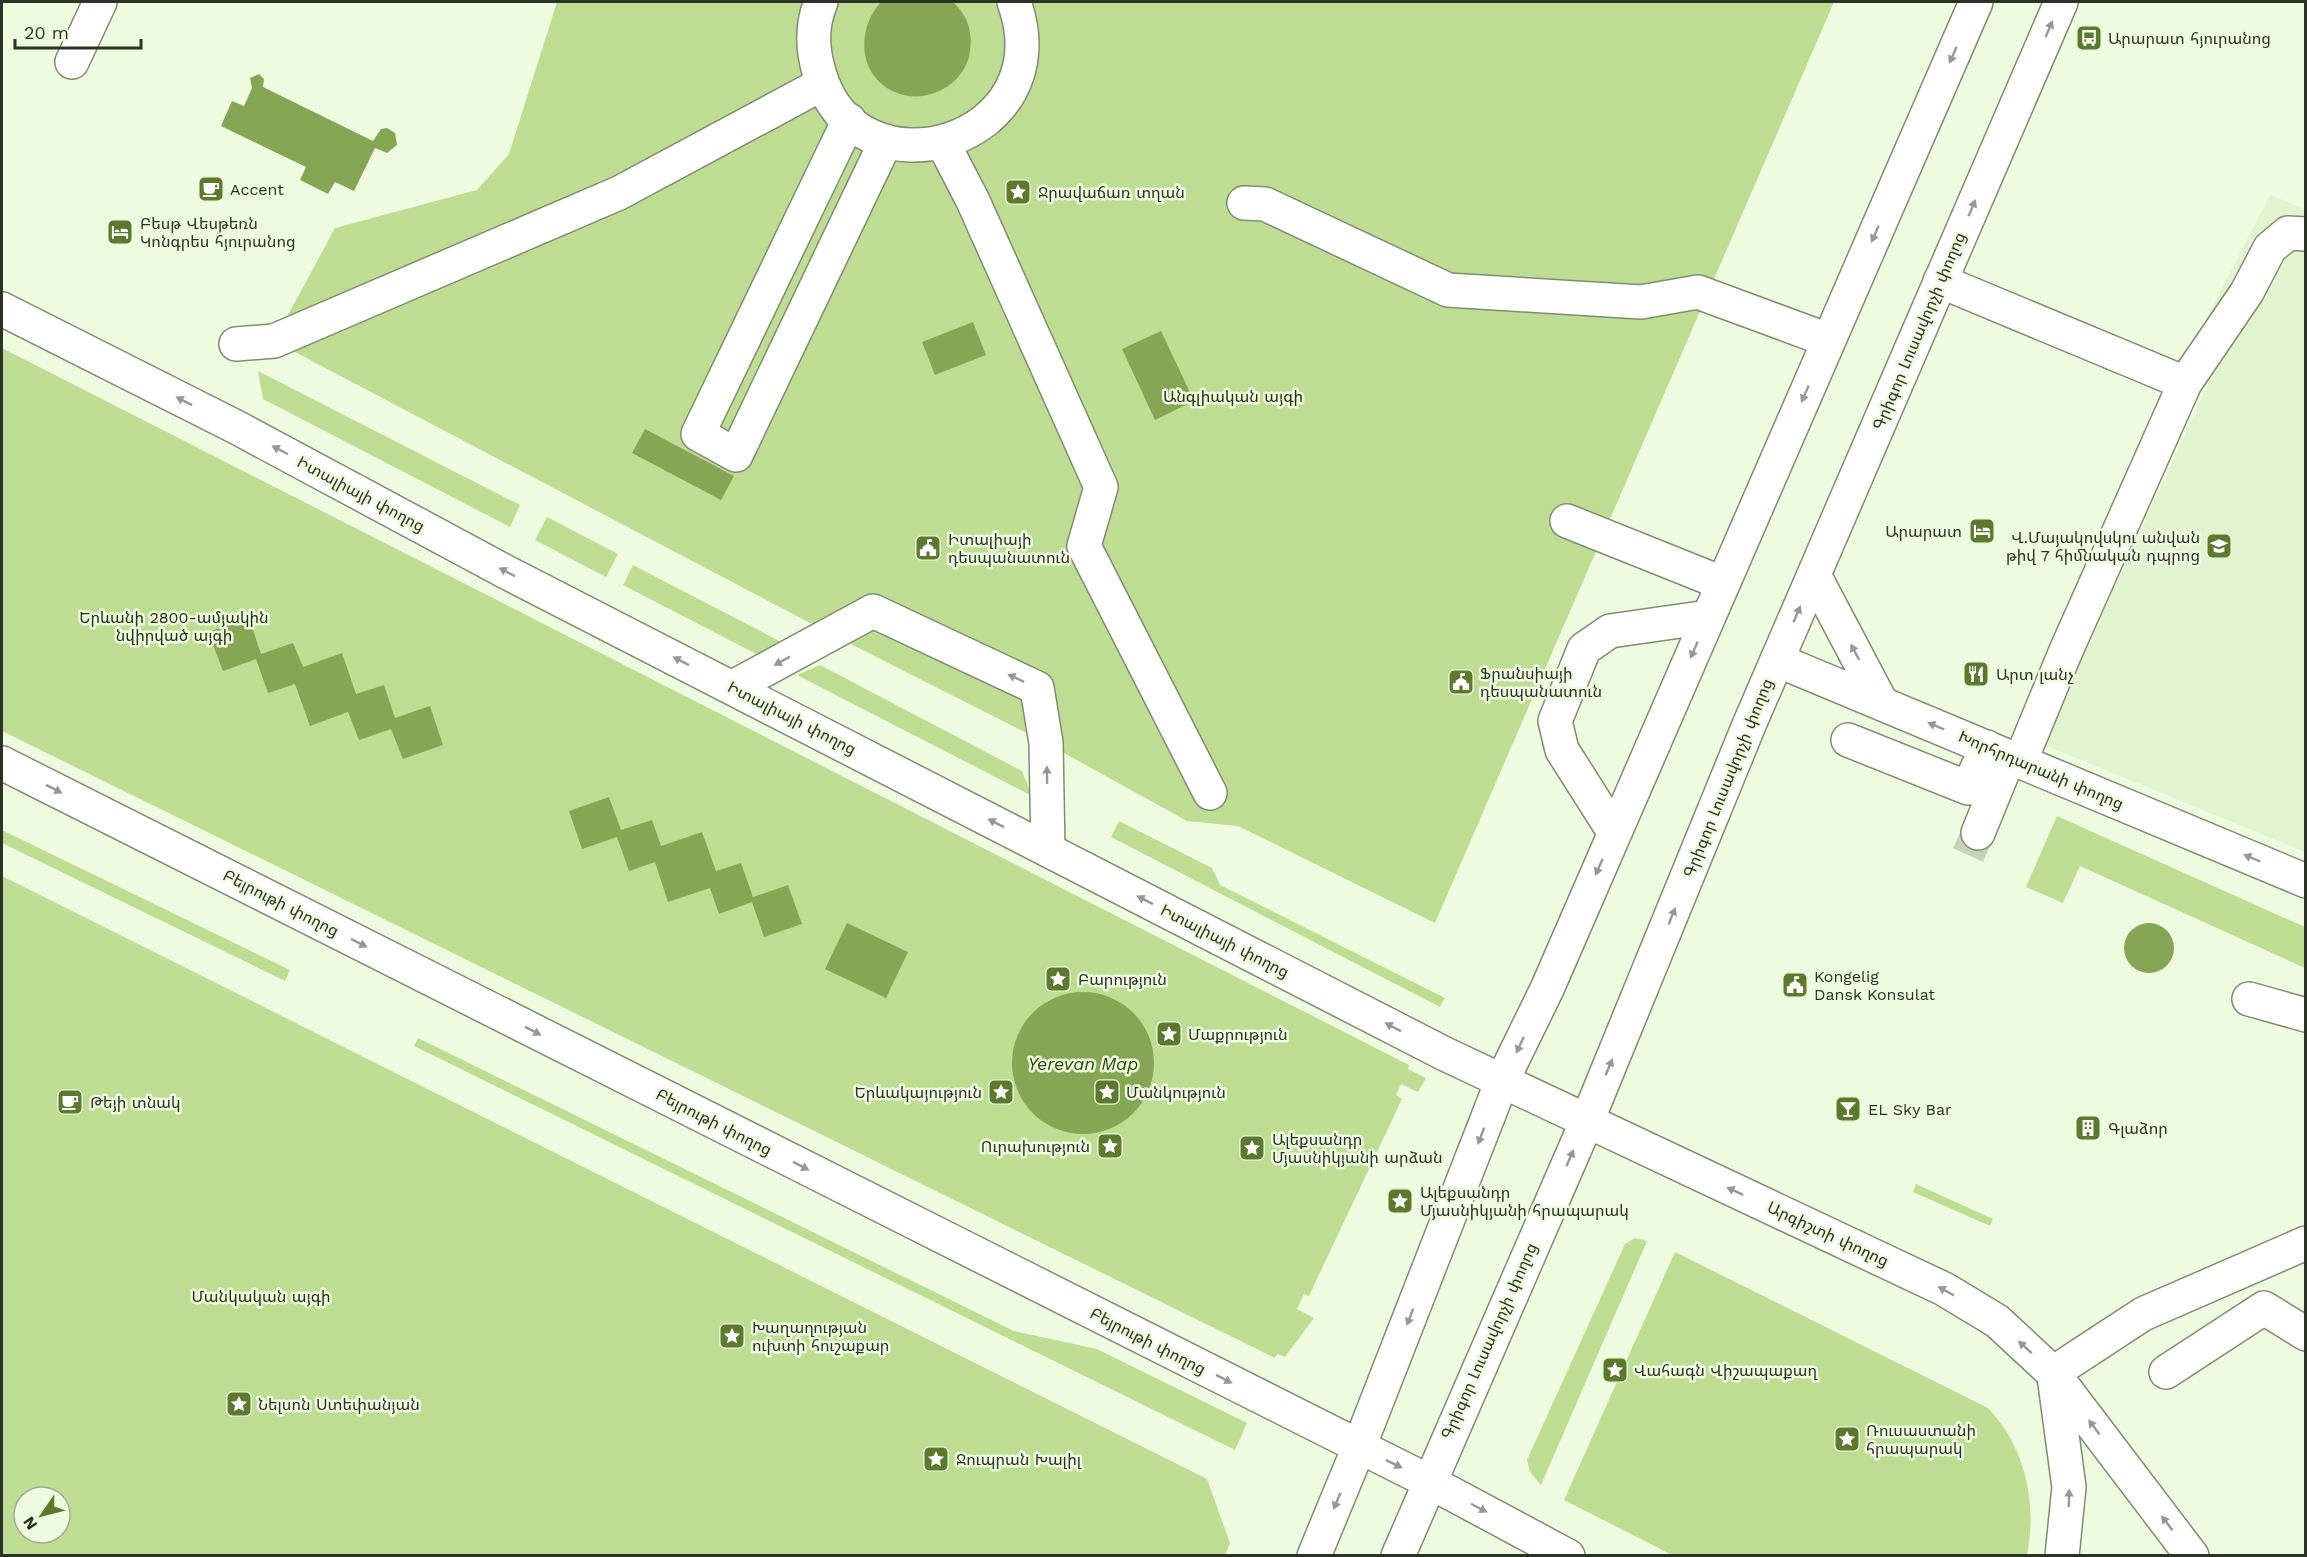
<svg xmlns="http://www.w3.org/2000/svg" width="2307" height="1557" font-family="'Work Sans','Noto Sans Armenian',sans-serif">
	<style>
		.built { fill: #e2f3cf }
		.green { fill: #bddd93; fill-rule: evenodd }
		.water { fill: #85a755 }
		.lines { fill: none; stroke-linecap: round; stroke-linejoin: round }
		.minor-tunnel { stroke: #c7d3b9; stroke-width: 33; stroke-dasharray: 33 16; stroke-linecap: butt }
		.minor-casing { stroke: #808c71; stroke-width: 36 }
		.major-casing { stroke: #808c71; stroke-width: 36 }
		.minor { stroke: #fff; stroke-width: 33 }
		.major { stroke: #fff; stroke-width: 33 }
		.oneway { fill: #969893 }
		.labels { text-anchor: middle; dominant-baseline: central; stroke-width: 5; stroke-linejoin: round; paint-order: stroke }
		.poi-label { font-size: 16px; fill: #2d3227; stroke: #eefbde; text-anchor: start }
		.street-label { font-size: 16px; fill: #2d3227; stroke: #eefbde }
		.park-label { font-size: 16px; fill: #24310f; stroke: #eefbde }
		.water-label { font-size: 18px; font-style: italic; fill: #2d4203; stroke: #eefbde }
	</style>
	<rect width="100%" height="100%" fill="#eefbde"/>
	<!-- built -->
	<path class="built" d="M2270,195l35,14v643l-263,-108 183,-396 -27,-13z"/>
	<!-- green -->
	<path class="green" d="M557,2h1277l-399,921 -197,-97 -51,-5 -141,-78 -215,-109 -557,-293 61,-113 142,-38 32,-36z
		M2,348l1407,717 -1,4 18,9 -8,14 -17,-8 -5,11 6,4 -93,197 -5,-2 -7,15 17,9 -29,39 -8,-3 -2,4 -1273,-627z
		M258,371l262,134 -10,22 -247,-128z
		M547,517l71,37 -12,23 -71,-37z
		M633,565l152,79 -25,12 -137,-71z
		M820,665l202,106 10,25 -235,-121z
		M2057,816l248,111v41l-225,-102 -17,37 -37,-16z
		M1119,821l93,47 8,17 225,113 -5,9 -329,-170z
		M2,830l288,140 -5,11 -283,-138z
		M2,876l1205,603 23,64 -5,12h-1223zM24,1497h36v36h-36z
		M418,1038l596,293 83,18 150,74 -12,27 -821,-404z
		M1916,1184l77,35 -3,7 -77,-34z
		M1635,1238l12,3 -106,244 -11,-13 -3,-12 98,-216z
		M1675,1252l313,156c38,40 49,95 39,147h-355l-108,-55z"/>
	<!-- water -->
	<path class="water" d="M881,2h72c14,13 20,29 17,49 -4,33 -42,54 -73,42 -40,-16 -41,-64 -16,-91z
		M259,74l5,5 -1,8 110,54 8,-12 6,-1 8,5 2,12 -10,8 -12,-5 -21,43 -19,-9 -7,12 -28,-14 6,-13 -85,-41 11,-25 12,5 8,-18 -2,-10z
		M973,322l13,33 -51,20 -13,-33z
		M1161,331l33,70 -39,19 -33,-71z
		M645,429l89,47 -13,24 -89,-47z
		M249,618l12,36 32,-11 10,24 39,-14 14,41 28,-9 11,33 35,-12 13,39 -40,14 -12,-30 -32,11 -11,-28 -38,14 -15,-42 -27,9 -12,-34 -33,12 -15,-39z
		M609,797l12,33 31,-10 9,26 41,-14 14,39 25,-8 12,34 35,-12 14,39 -38,13 -12,-35 -33,12 -9,-26 -42,14 -13,-40 -26,9 -12,-34 -35,12 -13,-38z
		M2124 948a25 25 0 1 1 50 0a25 25 0 1 1-50 0Z
		M847,923l61,29 -22,46 -61,-29z
		M1012 1063a71 71 0 1 1 142 0a71 71 0 1 1-142 0Z"/>
	<g class="lines">
		<!-- minor-tunnel -->
		<path class="minor-tunnel" d="M1968,855l10,-22"/>
		<!-- minor casing -->
		<g class="minor-casing">
			<path id="minor" d="M821,2c-10,24 -9,46 -2,70 37,132 246,71 195,-70
				M72,62l28,-60
				M849,120l-151,314 38,21 150,-314
				M943,143l30,58 128,286 -17,59 126,247
				M1244,203l21,1 183,86 193,12 57,-10 130,48
				M1940,281l245,102
				M236,344l38,-3 345,-148 203,-109
				M1567,521l155,62
				M1814,575l68,129
				M1777,660l529,221
				M733,687l140,-76 164,77 9,55 2,107
				M1848,740l120,48 19,-41
				M2020,762l45,-109 120,-270 62,-91 23,-44 18,-15 18,1
				M1614,832l-52,-82 -7,-29 29,-72 26,-18 98,-14
				M1978,833l31,-76
				M2249,999l57,16
				M2166,1372l98,-64 42,26
				M2053,1373l90,-59 163,-71"/>
		</g>
		<!-- major casing -->
		<g class="major-casing">
			<path id="major" d="M2,309l234,118 270,145 939,482 499,235 53,32 56,52 139,183
				M2,763l1426,718 140,75
				M2054,1376l15,111 -7,69
				M1314,1556l45,-109 143,-366 45,-92 429,-987
				M1398,1556l189,-435 162,-396 312,-723"/>
		</g>
		<!-- minor -->
		<use href="#minor" class="minor"/>
		<!-- major -->
		<use href="#major" class="major"/>
	</g>
	<!-- one-way arrows -->
	<defs><path id="oneway-solid" d="M-6-.8H1V-3.2L6.5 0L1 3.2V.8H-6Z" transform="scale(1.5)"/></defs>
	<g class="oneway">
		<use href="#oneway-solid" transform="translate(2049 29) rotate(-67)"/>
		<use href="#oneway-solid" transform="translate(1953 55) rotate(114)"/>
		<use href="#oneway-solid" transform="translate(1972 208) rotate(-67)"/>
		<use href="#oneway-solid" transform="translate(1875 234) rotate(114)"/>
		<use href="#oneway-solid" transform="translate(1805 394) rotate(114)"/>
		<use href="#oneway-solid" transform="translate(184 401) rotate(-153)"/>
		<use href="#oneway-solid" transform="translate(280 450) rotate(-152)"/>
		<use href="#oneway-solid" transform="translate(507 572) rotate(-152)"/>
		<use href="#oneway-solid" transform="translate(1797 614) rotate(-67)"/>
		<use href="#oneway-solid" transform="translate(1694 650) rotate(114)"/>
		<use href="#oneway-solid" transform="translate(1855 652) rotate(-118)"/>
		<use href="#oneway-solid" transform="translate(681 661) rotate(-153)"/>
		<use href="#oneway-solid" transform="translate(782 661) rotate(151)"/>
		<use href="#oneway-solid" transform="translate(1016 678) rotate(-155)"/>
		<use href="#oneway-solid" transform="translate(1936 726) rotate(-157)"/>
		<use href="#oneway-solid" transform="translate(1047 775) rotate(-91)"/>
		<use href="#oneway-solid" transform="translate(54 789) rotate(27)"/>
		<use href="#oneway-solid" transform="translate(996 823) rotate(-153)"/>
		<use href="#oneway-solid" transform="translate(2252 858) rotate(-157)"/>
		<use href="#oneway-solid" transform="translate(1599 867) rotate(114)"/>
		<use href="#oneway-solid" transform="translate(1145 900) rotate(-153)"/>
		<use href="#oneway-solid" transform="translate(1672 916) rotate(-68)"/>
		<use href="#oneway-solid" transform="translate(359 943) rotate(27)"/>
		<use href="#oneway-solid" transform="translate(1393 1027) rotate(-153)"/>
		<use href="#oneway-solid" transform="translate(533 1031) rotate(27)"/>
		<use href="#oneway-solid" transform="translate(1520 1045) rotate(115)"/>
		<use href="#oneway-solid" transform="translate(1609 1067) rotate(-67)"/>
		<use href="#oneway-solid" transform="translate(1481 1136) rotate(111)"/>
		<use href="#oneway-solid" transform="translate(1570 1158) rotate(-66)"/>
		<use href="#oneway-solid" transform="translate(801 1166) rotate(27)"/>
		<use href="#oneway-solid" transform="translate(1735 1191) rotate(-155)"/>
		<use href="#oneway-solid" transform="translate(1946 1291) rotate(-151)"/>
		<use href="#oneway-solid" transform="translate(1410 1317) rotate(111)"/>
		<use href="#oneway-solid" transform="translate(2025 1347) rotate(-138)"/>
		<use href="#oneway-solid" transform="translate(1224 1379) rotate(27)"/>
		<use href="#oneway-solid" transform="translate(2094 1427) rotate(-127)"/>
		<use href="#oneway-solid" transform="translate(1394 1464) rotate(26)"/>
		<use href="#oneway-solid" transform="translate(2069 1498) rotate(-89)"/>
		<use href="#oneway-solid" transform="translate(1337 1501) rotate(113)"/>
		<use href="#oneway-solid" transform="translate(1479 1508) rotate(28)"/>
		<use href="#oneway-solid" transform="translate(2167 1523) rotate(-127)"/>
	</g>
	<!-- icons -->
	<defs>
		<g id="bus-square" transform="scale(1.35)"><rect x="-9" y="-9" width="18" height="18" rx="4" fill="#5c792e" stroke="#eefbde"/><path d="M-5-6H5V4H4V6H2V4H-2V6H-4V4H-5ZM-3.5-4V0h7V-4ZM-3.5 1.2v1.5H-2V1.2ZM2 1.2v1.5H3.5V1.2Z" fill="#fff"/></g>
		<g id="cafe-square" transform="scale(1.35)"><rect x="-9" y="-9" width="18" height="18" rx="4" fill="#5c792e" stroke="#eefbde"/><path d="M-5.5-4.5H6V0H3Q3 3.5 0 3.5H-2.5Q-5.5 3.5-5.5 0ZM3-3.2v2h1.7v-2ZM-6 4.5H4V6H-6Z" fill="#fff"/></g>
		<g id="sight-square" transform="scale(1.35)"><rect x="-9" y="-9" width="18" height="18" rx="4" fill="#5c792e" stroke="#eefbde"/><path d="M0-6L1.8-2.2L6-1.7L2.9 1.2L3.7 5.4L0 3.3L-3.7 5.4L-2.9 1.2L-6-1.7L-1.8-2.2Z" fill="#fff"/></g>
		<g id="hotel-square" transform="scale(1.35)"><rect x="-9" y="-9" width="18" height="18" rx="4" fill="#5c792e" stroke="#eefbde"/><path d="M-6-4.5h1.5V1H6V5H4.5V3h-9V5H-6ZM-4 0a1.8 1.8 0 1 1 3.6 0ZM.5 0V-2.5h3Q6-2.5 6 0Z" fill="#fff"/></g>
		<g id="school-square" transform="scale(1.35)"><rect x="-9" y="-9" width="18" height="18" rx="4" fill="#5c792e" stroke="#eefbde"/><path d="M0-5L7-2L0 1L-7-2ZM-4 1L0 2.5L4 1V4Q0 6-4 4Z" fill="#fff"/></g>
		<g id="civic-square" transform="scale(1.35)"><rect x="-9" y="-9" width="18" height="18" rx="4" fill="#5c792e" stroke="#eefbde"/><path d="M-.6-6.5H3V-4.5H.6V-3L4-1V1h2V6H-6V1h2V-1L-.6-3ZM-1.2 2.5V6h2.4V2.5Z" fill="#fff"/></g>
		<g id="restaurant-square" transform="scale(1.35)"><rect x="-9" y="-9" width="18" height="18" rx="4" fill="#5c792e" stroke="#eefbde"/><path d="M-5-6h1v4h1v-4h1v4h1v-4h1v5L-1.5 .5V6h-2V.5L-5-1ZM5-6V6H3V1.5H1.5Q1.5-4 5-6Z" fill="#fff"/></g>
		<g id="bar-square" transform="scale(1.35)"><rect x="-9" y="-9" width="18" height="18" rx="4" fill="#5c792e" stroke="#eefbde"/><path d="M-6-5H6L.8 .8V4.5H3.5V6h-7V4.5H-.8V.8Z" fill="#fff"/></g>
		<g id="building-square" transform="scale(1.35)"><rect x="-9" y="-9" width="18" height="18" rx="4" fill="#5c792e" stroke="#eefbde"/><path d="M-4-6H4V6H1V3H-1V6H-4ZM-2.5-4.3h1.7v1.8h-1.7ZM.8-4.3h1.7v1.8H.8ZM-2.5-1h1.7V.8h-1.7ZM.8-1h1.7V.8H.8Z" fill="#fff"/></g>
	</defs>
	<g fill-rule="evenodd">
		<use href="#bus-square" x="2089" y="38"/>
		<use href="#cafe-square" x="211" y="189"/>
		<use href="#sight-square" x="1018" y="192"/>
		<use href="#hotel-square" x="120" y="232"/>
		<use href="#hotel-square" x="1982" y="531"/>
		<use href="#school-square" x="2219" y="546"/>
		<use href="#civic-square" x="928" y="548"/>
		<use href="#restaurant-square" x="1976" y="674"/>
		<use href="#civic-square" x="1461" y="682"/>
		<use href="#sight-square" x="1058" y="979"/>
		<use href="#civic-square" x="1795" y="985"/>
		<use href="#sight-square" x="1169" y="1034"/>
		<use href="#sight-square" x="1001" y="1092"/>
		<use href="#sight-square" x="1107" y="1092"/>
		<use href="#cafe-square" x="70" y="1102"/>
		<use href="#bar-square" x="1848" y="1109"/>
		<use href="#building-square" x="2088" y="1128"/>
		<use href="#sight-square" x="1110" y="1146"/>
		<use href="#sight-square" x="1252" y="1148"/>
		<use href="#sight-square" x="1400" y="1201"/>
		<use href="#sight-square" x="732" y="1336"/>
		<use href="#sight-square" x="1615" y="1370"/>
		<use href="#sight-square" x="239" y="1404"/>
		<use href="#sight-square" x="1847" y="1439"/>
		<use href="#sight-square" x="936" y="1459"/>
	</g>
	<g class="labels">
		<!-- poi labels -->
		<g class="poi-label">
			<text x="2108" y="38">Արարատ հյուրանոց</text>
			<text x="230" y="189">Accent</text>
			<text x="1038" y="192">Ջրավաճառ տղան</text>
			<text x="140" y="223">Բեսթ Վեսթեռն<tspan x="140" dy="18">Կոնգրես հյուրանոց</tspan></text>
			<text x="1962" y="531" text-anchor="end">Արարատ</text>
			<text x="2200" y="537" text-anchor="end">Վ.Մայակովսկու անվան<tspan x="2200" dy="18">թիվ 7 հիմնական դպրոց</tspan></text>
			<text x="948" y="539">Իտալիայի<tspan x="948" dy="18">դեսպանատուն</tspan></text>
			<text x="1480" y="673">Ֆրանսիայի<tspan x="1480" dy="18">դեսպանատուն</tspan></text>
			<text x="1996" y="674">Արտ լանչ</text>
			<text x="1814" y="976">Kongelig<tspan x="1814" dy="18">Dansk Konsulat</tspan></text>
			<text x="1078" y="979">Բարություն</text>
			<text x="1188" y="1034">Մաքրություն</text>
			<text x="982" y="1092" text-anchor="end">Երևակայություն</text>
			<text x="1126" y="1092">Մանկություն</text>
			<text x="90" y="1102">Թեյի տնակ</text>
			<text x="1868" y="1109">EL Sky Bar</text>
			<text x="2108" y="1128">Գլաձոր</text>
			<text x="1272" y="1139">Ալեքսանդր<tspan x="1272" dy="18">Մյասնիկյանի արձան</tspan></text>
			<text x="1090" y="1146" text-anchor="end">Ուրախություն</text>
			<text x="1420" y="1192">Ալեքսանդր<tspan x="1420" dy="18">Մյասնիկյանի հրապարակ</tspan></text>
			<text x="752" y="1327">Խաղաղության<tspan x="752" dy="18">ուխտի հուշաքար</tspan></text>
			<text x="1634" y="1370">Վահագն Վիշապաքաղ</text>
			<text x="258" y="1404">Նելսոն Ստեփանյան</text>
			<text x="1866" y="1430">Ռուսաստանի<tspan x="1866" dy="18">հրապարակ</tspan></text>
			<text x="956" y="1459">Ջուպրան Խալիլ</text>
		</g>
		<!-- street labels -->
		<g class="street-label">
			<text transform="translate(1919 331) rotate(-67)">Գրիգոր Լուսավորչի փողոց</text>
			<text transform="translate(361 494) rotate(28)">Իտալիայի փողոց</text>
			<text transform="translate(792 718) rotate(27)">Իտալիայի փողոց</text>
			<text transform="translate(2041 770) rotate(23)">Խորհրդարանի փողոց</text>
			<text transform="translate(1728 778) rotate(-68)">Գրիգոր Լուսավորչի փողոց</text>
			<text transform="translate(281 903) rotate(27)">Բեյրութի փողոց</text>
			<text transform="translate(1225 941) rotate(27)">Իտալիայի փողոց</text>
			<text transform="translate(714 1122) rotate(27)">Բեյրութի փողոց</text>
			<text transform="translate(1828 1234) rotate(25)">Արգիշտի փողոց</text>
			<text transform="translate(1148 1341) rotate(27)">Բեյրութի փողոց</text>
			<text transform="translate(1489 1341) rotate(-66)">Գրիգոր Լուսավորչի փողոց</text>
		</g>
		<!-- park labels -->
		<g class="park-label">
			<text x="1233" y="396">Անգլիական այգի</text>
			<text x="174" y="617">Երևանի 2800-ամյակին<tspan x="174" dy="18">նվիրված այգի</tspan></text>
			<text x="261" y="1296">Մանկական այգի</text>
		</g>
		<!-- water labels -->
		<g class="water-label">
			<text x="1083" y="1063">Yerevan Map</text>
		</g>
	</g>
	<!-- border -->
	<rect width="2307" height="1557" fill="none" stroke="#2d3227" stroke-width="6"/>
	<!-- north arrow -->
	<g transform="translate(42 1515) rotate(235)"><circle r="28" fill="#eefbde" stroke="#a1ab95" stroke-width="1.5"/>
	<path d="M0-4.5L10 22L0 15L-10 22Z" fill="#5c792e"/>
	<text y="-9" font-size="16" font-weight="bold" text-anchor="middle" fill="#2d3227">N</text>
	</g>
	<!-- scale -->
	<path d="M15 39v9h126v-9" fill="none" stroke="#2d3227" stroke-width="3"/>
	<text x="24" y="39" font-size="18" fill="#2d3227" stroke="#eefbde" stroke-width="4.5" paint-order="stroke">20 m</text>
</svg>
